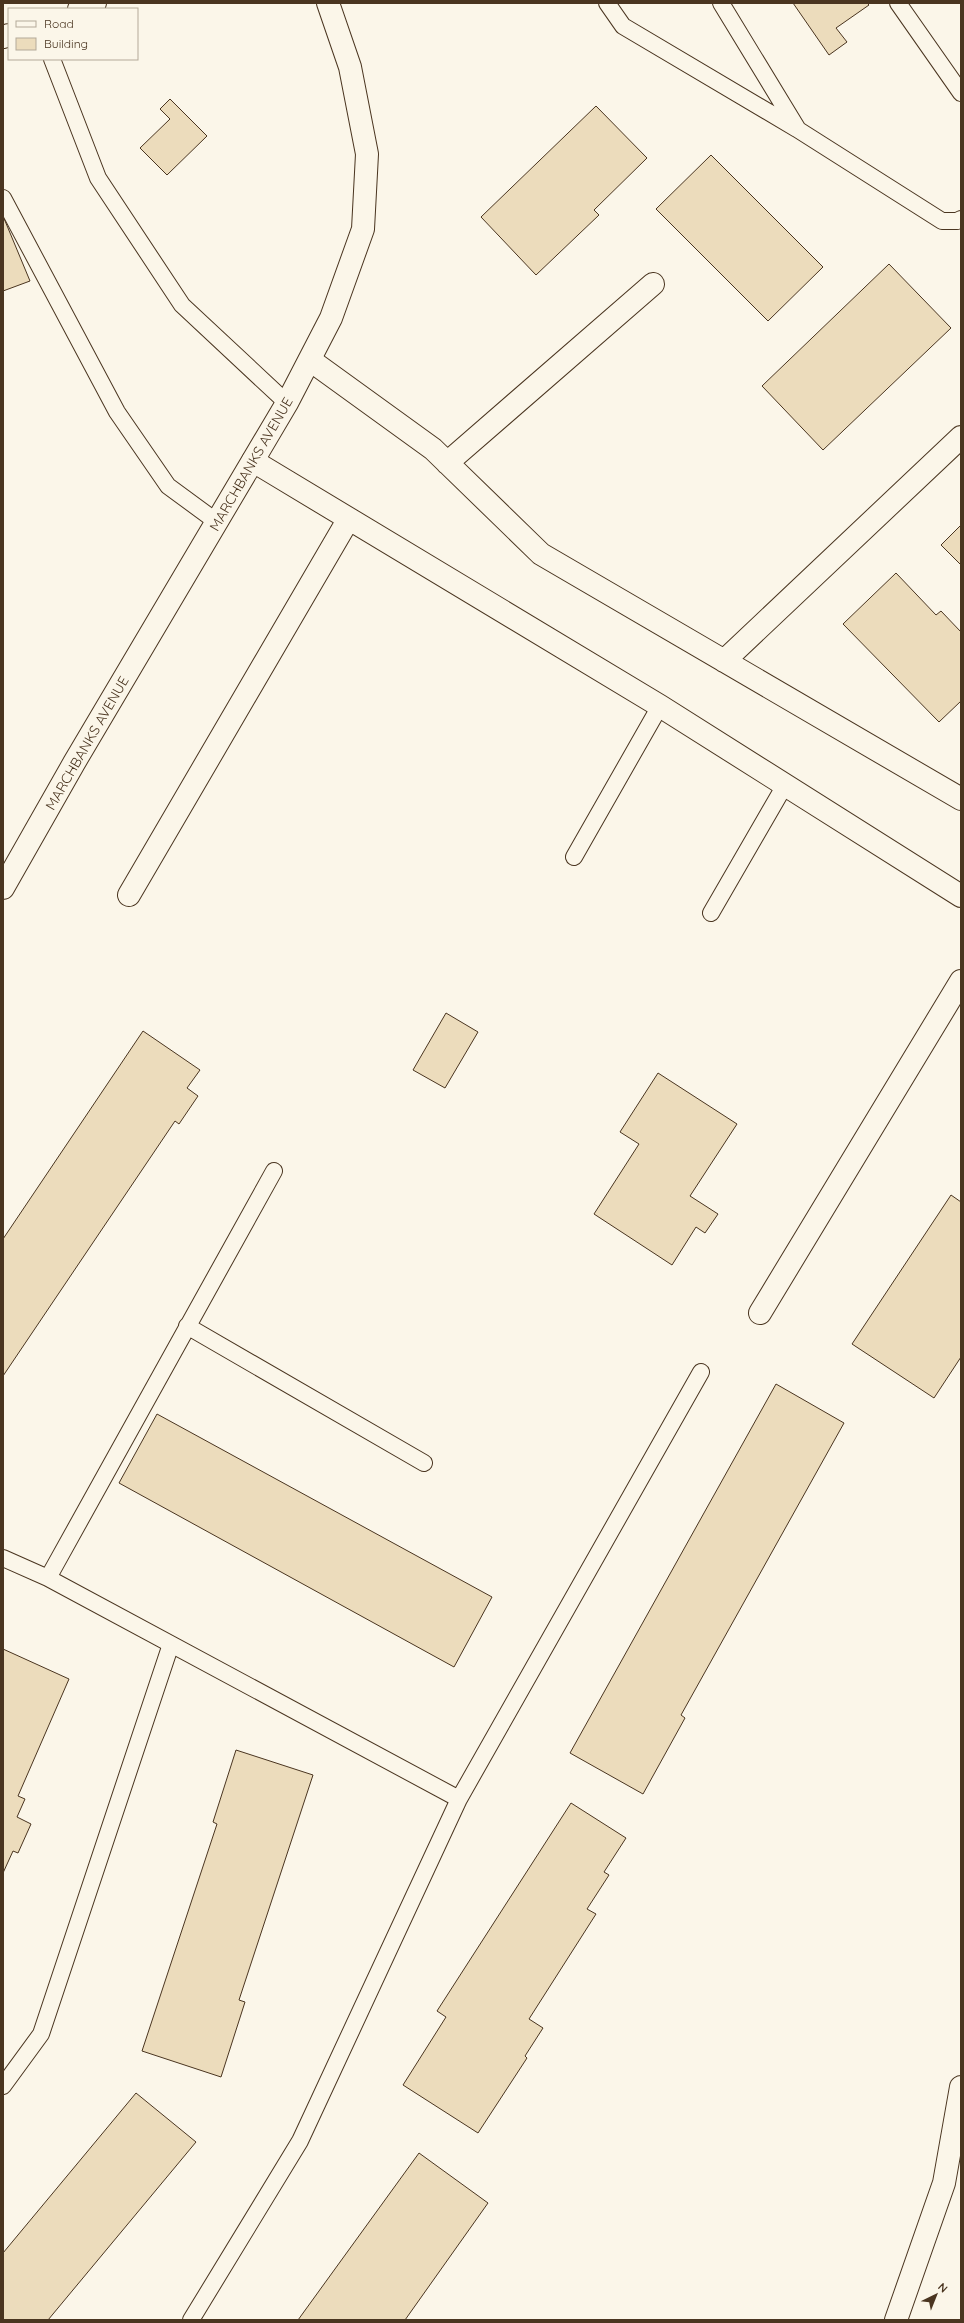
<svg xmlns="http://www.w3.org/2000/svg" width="964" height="2323" font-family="Quicksand,sans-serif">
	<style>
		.building { fill: #ecdcbc; stroke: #4a3520 }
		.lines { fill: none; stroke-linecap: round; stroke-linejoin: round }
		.lane-casing { stroke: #4a3520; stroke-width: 18 }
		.street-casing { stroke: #4a3520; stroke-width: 24 }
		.secondary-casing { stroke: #4a3520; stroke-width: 24 }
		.lane { stroke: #fbf6e9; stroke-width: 16 }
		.street { stroke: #fbf6e9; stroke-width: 22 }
		.secondary { stroke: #fbf6e9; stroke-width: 22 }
		.labels { text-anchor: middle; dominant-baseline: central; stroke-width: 3; stroke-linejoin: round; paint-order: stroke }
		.street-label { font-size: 14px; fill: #4a3520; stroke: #fbf6e9 }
	</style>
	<rect width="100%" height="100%" fill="#fbf6e9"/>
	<!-- building -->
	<path class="building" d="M793,3h74l2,2 -33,23 11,14 -18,13z
		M170,99l37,37 -40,39 -27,-27 30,-29 -10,-10z
		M596,106l51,52 -53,52 5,5 -63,60 -55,-58z
		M711,155l112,112 -55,54 -112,-112z
		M3,216l27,65 -27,10z
		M889,264l62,64 -128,122 -61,-64z
		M961,525v40l-20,-20z
		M896,573l40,42 5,-4 20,21v69l-22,21 -96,-98z
		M446,1013l32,19 -33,56 -32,-18z
		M143,1031l57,39 -13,18 11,8 -19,28 -4,-3 -172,255v-137z
		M658,1073l79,51 -47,72 28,18 -13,19 -9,-6 -24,38 -78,-51 45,-70 -19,-12z
		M951,1195l10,7v155l-27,41 -82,-54z
		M776,1384l68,39 -163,292 4,3 -42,76 -73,-41z
		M157,1414l335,183 -38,70 -335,-184z
		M3,1649l66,30 -51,117 7,3 -8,18 14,7 -13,29 -5,-2 -10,22z
		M236,1750l77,25 -74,225 6,2 -24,75 -79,-26 75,-227 -4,-2z
		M571,1803l55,35 -22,34 5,3 -22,34 9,5 -67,105 14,9 -18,28 2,2 -49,75 -75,-48 43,-68 -9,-6z
		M136,2093l60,49 -148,178h-45v-67z
		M419,2153l69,50 -83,117h-107z"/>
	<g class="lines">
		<!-- lane casing -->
		<g class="lane-casing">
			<path id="lane" d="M607,3l16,23 174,103 145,92h15l4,-2
				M721,3l76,125
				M898,3l63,90
				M52,59l46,119 84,127 105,98
				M3,198l114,214 51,74 49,36
				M574,857l86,-151
				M711,913l74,-128
				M187,1326l237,137
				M3,1558l45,20 226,-407
				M48,1578l411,221
				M3,2086l38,-52 130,-390
				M191,2320l109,-179 159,-342 242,-427"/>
		</g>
		<!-- street casing -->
		<g class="street-casing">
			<path id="street" d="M310,360l123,89 108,105 420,245
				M253,461l407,245 301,190
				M447,463l206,-179
				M724,661l237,-224
				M129,895l219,-375
				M760,1313l201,-332
				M896,2320l48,-137 17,-96"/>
		</g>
		<!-- secondary casing -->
		<g class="secondary-casing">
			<path id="secondary" d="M79,9l16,-6
				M3,37l6,-2
				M3,888l71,-125 213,-360 44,-85 32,-89 4,-75 -17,-87 -22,-64"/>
		</g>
		<!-- lane -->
		<use href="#lane" class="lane"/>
		<!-- street -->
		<use href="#street" class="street"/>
		<!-- secondary -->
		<use href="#secondary" class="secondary"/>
	</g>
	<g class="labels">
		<!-- street labels -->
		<g class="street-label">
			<text transform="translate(251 464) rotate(-60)">MARCHBANKS AVENUE</text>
			<text transform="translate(87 743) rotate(-60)">MARCHBANKS AVENUE</text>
		</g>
	</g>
	<!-- border -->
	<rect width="964" height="2323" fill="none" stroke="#4a3520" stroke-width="8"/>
	<!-- legend -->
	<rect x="8" y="8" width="130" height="52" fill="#fbf6e9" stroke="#b4a999"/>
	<rect x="16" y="21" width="20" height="6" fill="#fbf6e9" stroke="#b4a999"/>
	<text x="44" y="28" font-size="12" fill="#4a3520">Road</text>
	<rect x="16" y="38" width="20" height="12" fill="#ecdcbc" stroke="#b4a999"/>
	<text x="44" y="48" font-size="12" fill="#4a3520">Building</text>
	<!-- north arrow -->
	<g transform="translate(936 2295) rotate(43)" stroke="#fbf6e9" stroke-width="3" paint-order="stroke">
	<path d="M0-3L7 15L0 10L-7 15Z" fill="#4a3520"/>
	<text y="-6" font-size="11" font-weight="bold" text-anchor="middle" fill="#4a3520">N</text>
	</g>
</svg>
